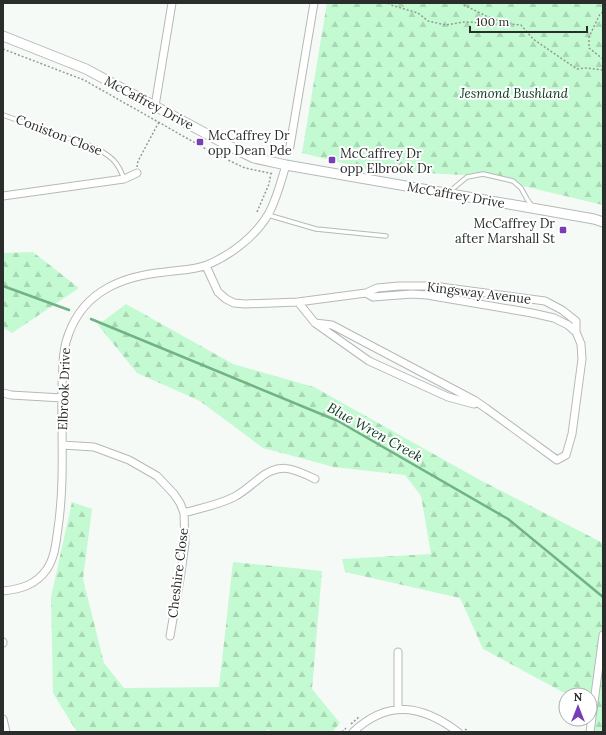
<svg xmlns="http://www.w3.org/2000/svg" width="606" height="735" font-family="Lora,serif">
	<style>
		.forest { fill: url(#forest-firs) }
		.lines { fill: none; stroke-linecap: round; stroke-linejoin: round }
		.stream { stroke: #71b384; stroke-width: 2.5 }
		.service-casing { stroke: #b5bab6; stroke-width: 5.5 }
		.minor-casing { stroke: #b5bab6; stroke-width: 9 }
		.secondary-casing { stroke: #b5bab6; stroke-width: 11 }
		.path { stroke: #969a97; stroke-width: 1.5; stroke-dasharray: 2 2; stroke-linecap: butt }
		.service { stroke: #fff; stroke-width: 3.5 }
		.minor { stroke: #fff; stroke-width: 7 }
		.secondary { stroke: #fff; stroke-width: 9 }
		.poi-dot { fill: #783eb5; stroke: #fff; stroke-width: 1.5 }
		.labels { text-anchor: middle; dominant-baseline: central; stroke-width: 4; stroke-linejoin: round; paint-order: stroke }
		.park-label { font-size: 13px; font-style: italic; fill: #03381a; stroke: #fff }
		.street-label { font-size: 13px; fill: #2b2d2c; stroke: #fff }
		.poi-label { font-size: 13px; fill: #2b2d2c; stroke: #fff; text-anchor: start }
		.water-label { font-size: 14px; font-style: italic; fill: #104223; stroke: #fff }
	</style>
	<defs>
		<pattern id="forest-firs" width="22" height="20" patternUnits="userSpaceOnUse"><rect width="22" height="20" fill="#c4fad2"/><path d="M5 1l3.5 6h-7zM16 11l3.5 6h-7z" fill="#a9d7b4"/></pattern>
	</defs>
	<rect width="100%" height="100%" fill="#f5faf6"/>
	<!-- forest -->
	<path class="forest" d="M327,3h276v202l-122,-29 -111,-6 -68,-17z
		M33,252l46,36 -67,45 -9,-5v-75z
		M126,304l107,60 81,23 166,93 123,63v189h-11l-2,-37h-22l-85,-46 -23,-51 -115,-26 -3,-13 89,-5 -10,-58 -16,-21 -71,-8 -71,-19 -63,-47 -63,-28 -39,-48z
		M72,502l20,7 -9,70 21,84 20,25 95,-1 14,-125 89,9 -10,118 28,34 -8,9h-62l-2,-3 -3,3h-188l-24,-39 -2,-96z"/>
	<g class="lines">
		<!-- stream -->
		<path class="stream" d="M3,286l66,24
			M91,319l247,102 170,98 95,78"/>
		<!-- service casing -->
		<g class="service-casing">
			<path id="service" d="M3,115l93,33c16,9 22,14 28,31
				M449,192l18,-15 16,-3 30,7 8,7 6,11 5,7
				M268,215l48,14 70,7"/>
		</g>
		<!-- minor casing -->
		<g class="minor-casing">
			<path id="minor" d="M155,106l17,-103
				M290,146l24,-143
				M3,196l121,-17 13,-6
				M206,266l12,26 8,7 8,4 11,1 53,-2 68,-9 11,-5 22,-2h34l112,15 17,9 14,11v11l5,12 1,15 -10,75 -6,21 -9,5 -70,-51 -13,-9 -142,-75 -17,-2
				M366,293l7,4 39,-3 15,1 105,18 22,5 14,7 8,7
				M298,302l17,21 54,38 79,36 26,7
				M3,393l8,2 51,3
				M62,445l32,2 35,13 28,16 17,18 6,9 4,10 1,30 -4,30 -11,63
				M184,513c17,-5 34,-8 50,-16 8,-4 15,-10 22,-16 22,-19 35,-14 59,-2
				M3,591c18,-2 33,-6 44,-22 8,-12 9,-27 11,-41 7,-47 3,-94 4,-142 1,-18 0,-36 7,-53 16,-43 55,-57 96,-61 13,-2 30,-2 42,-7 24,-10 49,-29 62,-52 8,-15 12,-32 17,-48
				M3,642v1
				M398,652v57
				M3,719l3,13
				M353,732c35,-33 69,-27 105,0
				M590,732l13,-97"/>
		</g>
		<!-- secondary casing -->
		<g class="secondary-casing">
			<path id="secondary" d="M3,36l83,33 145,78 23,11 32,7 308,54 9,3"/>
		</g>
		<!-- path -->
		<path class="path" d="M388,3l3,2 27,8 10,8 18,4 18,-3 25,1 13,2 1,2 6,-3 12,1 12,14 44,30 9,-1 17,2
			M460,3l26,13 23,8
			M603,12l-3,2 -11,23v11l14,11
			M3,49l81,31 129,73 32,15 29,6
			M137,167l1,-6 21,-39
			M257,212l12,-28 2,-11
			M351,724l9,-8
			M465,729l4,3
			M342,732l4,-4"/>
		<!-- service -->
		<use href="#service" class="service"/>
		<!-- minor -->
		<use href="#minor" class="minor"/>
		<!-- secondary -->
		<use href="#secondary" class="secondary"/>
	</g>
	<!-- markers -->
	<g class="poi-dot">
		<rect x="196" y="138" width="8" height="8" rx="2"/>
		<rect x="328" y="156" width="8" height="8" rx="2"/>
		<rect x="559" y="226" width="8" height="8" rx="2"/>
	</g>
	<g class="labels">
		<!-- park labels -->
		<g class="park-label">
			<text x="514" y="93">Jesmond Bushland</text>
		</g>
		<!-- street labels -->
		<g class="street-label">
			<text transform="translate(149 103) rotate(28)">McCaffrey Drive</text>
			<text transform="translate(59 135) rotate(21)">Coniston Close</text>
			<text transform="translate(456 195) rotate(10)">McCaffrey Drive</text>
			<text transform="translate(479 293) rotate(7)">Kingsway Avenue</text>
			<text transform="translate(64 389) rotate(-88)">Elbrook Drive</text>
			<text transform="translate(178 573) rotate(-83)">Cheshire Close</text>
		</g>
		<!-- poi labels -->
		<g class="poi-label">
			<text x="208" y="135">McCaffrey Dr<tspan x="208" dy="15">opp Dean Pde</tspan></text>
			<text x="340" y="153">McCaffrey Dr<tspan x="340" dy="15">opp Elbrook Dr</tspan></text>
			<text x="555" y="223" text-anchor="end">McCaffrey Dr<tspan x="555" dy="15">after Marshall St</tspan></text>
		</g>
		<!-- water labels -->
		<g class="water-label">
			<text transform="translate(375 432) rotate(29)">Blue Wren Creek</text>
		</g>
	</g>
	<!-- border -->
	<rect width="606" height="735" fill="none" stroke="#2b2d2c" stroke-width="8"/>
	<!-- north arrow -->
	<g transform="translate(578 707)"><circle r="19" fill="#ffffff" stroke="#aaabab"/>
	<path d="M0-3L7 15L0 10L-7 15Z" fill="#783eb5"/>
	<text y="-6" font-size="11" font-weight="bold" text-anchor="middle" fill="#2b2d2c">N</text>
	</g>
	<!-- scale -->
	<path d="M470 26v6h117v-6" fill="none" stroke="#2b2d2c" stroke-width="2"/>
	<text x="476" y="26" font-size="12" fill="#2b2d2c" stroke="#ffffff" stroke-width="3" paint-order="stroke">100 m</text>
</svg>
